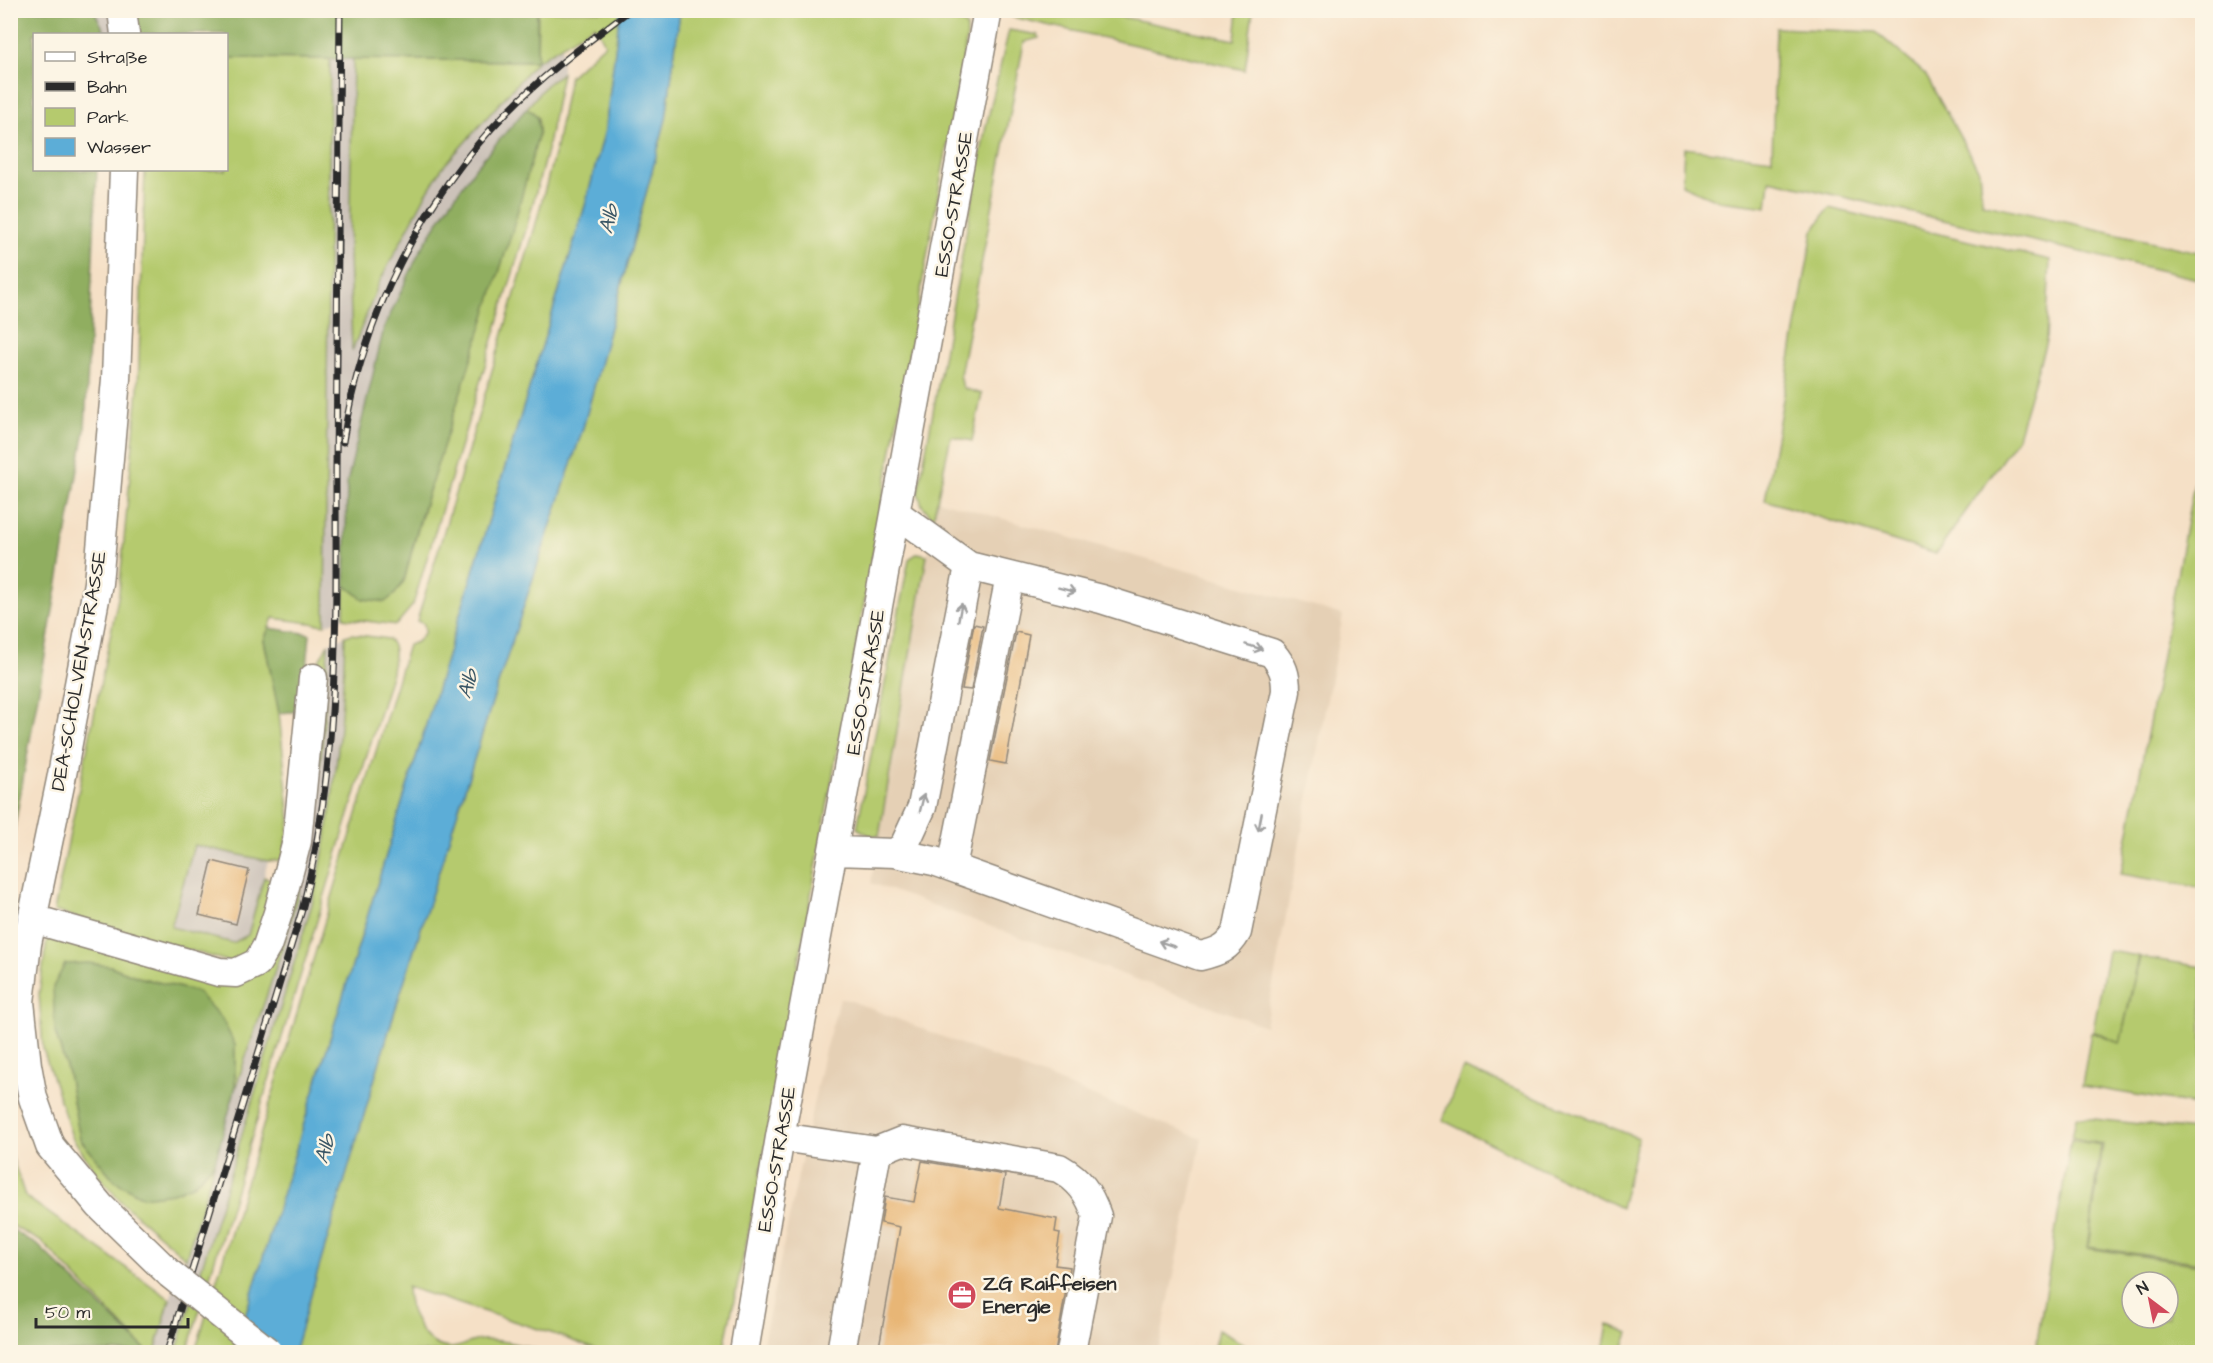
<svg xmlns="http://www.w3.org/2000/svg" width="2213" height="1363" font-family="'Architects Daughter',sans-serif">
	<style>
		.built { fill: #e5d0b5 }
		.industrial { fill: #ccc2b9; fill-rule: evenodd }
		.green { fill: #b5ca6e; stroke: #707a4c; stroke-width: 1.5; fill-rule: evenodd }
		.forest { fill: #90ae61; stroke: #5e6c46; stroke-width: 1.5 }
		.water { fill: #5cadd7; stroke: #446c81; stroke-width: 1.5 }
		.building { fill: #e8b676 }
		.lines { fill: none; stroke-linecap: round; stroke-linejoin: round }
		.minor-casing { stroke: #908678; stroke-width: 31 }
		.minor { stroke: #fff; stroke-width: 28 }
		.rail-casing { stroke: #2b2b2b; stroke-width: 7 }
		.rail { stroke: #fcf5e5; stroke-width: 4.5; stroke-dasharray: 14; stroke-linecap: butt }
		.minor-bridge-casing { stroke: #908678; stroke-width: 31; stroke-linecap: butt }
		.minor-bridge { stroke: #fff; stroke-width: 28 }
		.oneway { stroke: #a0a0a0 }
		.labels { text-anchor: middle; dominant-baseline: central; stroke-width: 5; stroke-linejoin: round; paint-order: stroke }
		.street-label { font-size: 20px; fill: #2b2b2b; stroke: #fcf5e5 }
		.poi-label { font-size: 20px; font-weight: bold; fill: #2b2b2b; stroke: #fcf5e5; text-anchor: start }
		.water-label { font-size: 21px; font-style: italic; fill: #3c5867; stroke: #fcf5e5 }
	</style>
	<rect width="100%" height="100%" fill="#fcf5e5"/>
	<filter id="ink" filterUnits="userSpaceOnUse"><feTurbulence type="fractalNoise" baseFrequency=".0167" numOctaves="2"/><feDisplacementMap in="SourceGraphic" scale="12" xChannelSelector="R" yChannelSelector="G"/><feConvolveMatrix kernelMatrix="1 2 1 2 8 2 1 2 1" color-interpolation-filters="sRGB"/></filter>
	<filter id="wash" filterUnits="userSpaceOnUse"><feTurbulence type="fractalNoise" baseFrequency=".008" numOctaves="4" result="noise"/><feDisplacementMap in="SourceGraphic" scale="24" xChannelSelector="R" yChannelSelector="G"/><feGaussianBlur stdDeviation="1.35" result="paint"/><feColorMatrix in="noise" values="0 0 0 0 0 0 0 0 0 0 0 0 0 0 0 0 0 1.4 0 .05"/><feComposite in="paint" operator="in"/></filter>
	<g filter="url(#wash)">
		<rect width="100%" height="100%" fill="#f5e0c6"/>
		<!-- built -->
		<path class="built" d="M937,500l406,115 -78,411 -394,-143z
			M840,999l9,1 353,139 -44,213h-397l63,-299z"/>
		<!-- industrial -->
		<path class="industrial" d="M11,10l527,1 -1,50 25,-14v26l-16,12 -70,82 -27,38 -29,46 -36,77 -37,155 -3,135 -19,7 5,-566 -103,-1 -1,-24h-192zM353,59l153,35 -64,74 -16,26 -47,89 -27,66 -3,-98z
			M345,636l-10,155 -10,59 -13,54 -136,448h-21l15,-53 25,-68 40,-141 57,-175 25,-118 9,-87 2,-66z
			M193,845l75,16 -20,74 -15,8 -62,-16z"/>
		<!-- green -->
		<path class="green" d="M723,10h177l63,13 4,5v8l-211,1162 -33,154h-121l-45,-17 -150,-48c0,24 16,61 44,61 10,0 20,-8 31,-8 22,-1 42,6 63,12h-251l98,-332 104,-330 87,-262 83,-309 14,-108z
			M538,11h82l-15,119 -20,76 -351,1146h-39l213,-707 9,-3 8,-10 -1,-8 -7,-3 118,-394 21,-80 13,-70 36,-33 -10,-19 -58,36 -95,107 -16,26 -47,89 -27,68 -3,-100 4,-192 184,2z
			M1013,11h80l142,29 3,-29h15l-8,59 -233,-53z
			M1776,28l100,4 49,42 54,97 3,32 220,50v27l-432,-100 -3,27 -48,-6 -37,-16 2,-37 88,11z
			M1009,30l29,5 1,3 -15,4 -64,333 3,13 19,6 -10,47 -21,-5 -18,83 -11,-14 -4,-12 68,-367z
			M227,58l103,1 -5,566 -52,-7 -9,22 15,73 11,108 -7,39 -15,1 -74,-16 -23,82 62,16 15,-8 16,-58 14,7 -18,60 -23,20 -183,-53 65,-318 19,-203 7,-220h81z
			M562,73l-15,77 -20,76 -114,379 -17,20 -52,-7 1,-33 18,14 41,-18c39,-152 95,-298 135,-449l-1,-14 -12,-9 20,-24z
			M1829,208l221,52 -4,81 -28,96 -82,117 -171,-54 48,-269z
			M2202,441v447l-81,-14z
			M918,553l9,2 -48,281 -10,-1 -12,-7 52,-269z
			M352,634l36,5c10,9 5,21 4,33l-205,680h-11l136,-448c22,-89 30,-177 33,-268z
			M328,644c-3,80 -9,162 -28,241 -17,69 -43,136 -65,205v-45l-38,-53 -59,-15 -28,-11 -55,66 13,41 12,66 35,42 28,16 51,-13 21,-22 -29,96 -64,-55 -25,-29 -25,-37 -29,-88 -4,-55 8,-54 6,-3 209,33 58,-272 -1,-37z
			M2108,951l31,5 -19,88 20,-87 62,10v139l-120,-20 9,-54 28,11 -26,-12z
			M1463,1068l175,70 -17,70 -179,-88z
			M2076,1117l126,14v132l-114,-16 15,-103 -31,-6z
			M2071,1140l30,5 -14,103 115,17v87h-167zM2132,1282h36v36h-36z
			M11,1154l14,42 145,103 -15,53h-7l-106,-110 -31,-17z
			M1608,1324l21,9 -7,19h-19z
			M1218,1330l40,22h-45z"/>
		<!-- forest -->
		<path class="forest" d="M11,10l83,1 12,23h-72v136h63l-12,260 -74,417z
			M137,11h400v50l-310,-3 -1,-24h-89z
			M526,109c12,3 12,12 13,23l-27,100 -92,287 -16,62 -9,13 -10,8 -22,-3 -18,-14 2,-102 37,-155 36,-77 29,-46 27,-38z
			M269,628l41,6 -7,77 -24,2 -15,-73z
			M88,963l22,3 28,11 59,15 25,27 13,26v45l-20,72 -21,22 -21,9 -30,4 -28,-16 -35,-42 -12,-66 -13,-41 -2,-45 12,-23z
			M11,1229l28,17 109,106h-137z"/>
		<!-- water -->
		<path class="water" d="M620,11h60l-14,108 -83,309 -87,262 -104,330 -98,332h-60l351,-1146 20,-76z"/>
		<g id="blocks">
			<!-- building -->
			<path class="building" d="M974,624l9,2 -12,64 -9,-1z
				M1016,632l13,3 -23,129 -16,-3z
				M212,861l37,9 -13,54 -37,-9z
				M922,1161l83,14 -6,33 58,11 -2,13 5,1 -5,32 15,2 -15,86h-177l22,-126 -19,-4 4,-26 29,5z"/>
		</g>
	</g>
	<g filter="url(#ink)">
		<use href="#blocks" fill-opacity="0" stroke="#908678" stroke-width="1.5"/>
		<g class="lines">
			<!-- minor casing -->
			<g class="minor-casing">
				<path id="minor" d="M122,10l3,24
					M124,170l-8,209 -18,204 -37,197 -34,164 -7,58 7,63 6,33 17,48 50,60 70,68
					M835,851l60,2 39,8 266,95c18,-4 28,-8 37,-24l49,-241c0,-17 -3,-25 -14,-38l-171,-54 -132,-33 -72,-52
					M895,853l9,-7 18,-39 47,-241
					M952,867l58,-290
					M33,919l186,53 17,1 21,-10 10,-17 11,-33 19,-72 16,-163
					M780,1137l97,14 25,-10 157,27c21,12 30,25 38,48l-26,136
					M744,1352l36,-215 208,-1127
					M841,1352l36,-201"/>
			</g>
			<!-- minor -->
			<use href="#minor" class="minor"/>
			<!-- rail casing -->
			<g class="rail-casing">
				<path id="rail" d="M343,442c18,-122 78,-242 164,-330 37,-38 81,-70 123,-102
					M167,1352l135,-442c38,-148 34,-290 34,-441 1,-153 2,-306 4,-459"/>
			</g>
			<!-- rail -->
			<use href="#rail" class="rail"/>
			<!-- minor-bridge casing -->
			<g class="minor-bridge-casing">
				<path id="minor-bridge" d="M170,1274l98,78"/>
			</g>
			<!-- minor-bridge -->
			<use href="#minor-bridge" class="minor-bridge"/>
		</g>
		<!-- one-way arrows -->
		<defs><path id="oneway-shaft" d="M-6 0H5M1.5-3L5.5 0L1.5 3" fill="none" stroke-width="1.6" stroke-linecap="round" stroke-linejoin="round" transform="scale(1.5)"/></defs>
		<g class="oneway">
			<use href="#oneway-shaft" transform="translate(1067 590) rotate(15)"/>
			<use href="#oneway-shaft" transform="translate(960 612) rotate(-79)"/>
			<use href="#oneway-shaft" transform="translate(1254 647) rotate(17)"/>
			<use href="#oneway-shaft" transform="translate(922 803) rotate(-76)"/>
			<use href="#oneway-shaft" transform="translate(1260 822) rotate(101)"/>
			<use href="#oneway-shaft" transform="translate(1167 944) rotate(-161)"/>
		</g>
	</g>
	<!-- icons -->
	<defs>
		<g id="office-disc" transform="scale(1.5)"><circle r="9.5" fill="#d1495b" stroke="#fcf5e5"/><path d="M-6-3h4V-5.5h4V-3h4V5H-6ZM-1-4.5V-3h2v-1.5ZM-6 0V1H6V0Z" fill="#fff"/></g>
	</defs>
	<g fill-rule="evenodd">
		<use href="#office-disc" x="962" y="1295"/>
	</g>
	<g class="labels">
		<!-- street labels -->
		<g class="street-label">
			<text transform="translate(954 204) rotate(-80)">ESSO-STRASSE</text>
			<text transform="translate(79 671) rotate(-80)">DEA-SCHOLVEN-STRASSE</text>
			<text transform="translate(866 682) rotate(-80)">ESSO-STRASSE</text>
			<text transform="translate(777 1159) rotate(-80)">ESSO-STRASSE</text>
		</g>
		<!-- poi labels -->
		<g class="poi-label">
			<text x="983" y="1284">ZG Raiffeisen<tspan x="983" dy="23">Energie</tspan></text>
		</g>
		<!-- water labels -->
		<g class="water-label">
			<text transform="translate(609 219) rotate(-76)">Alb</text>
			<text transform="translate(468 684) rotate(-73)">Alb</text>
			<text transform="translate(325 1149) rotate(-73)">Alb</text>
		</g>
	</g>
	<!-- margin -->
	<rect width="2213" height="1363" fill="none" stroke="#fcf5e5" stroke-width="36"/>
	<!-- legend -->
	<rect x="33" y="33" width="195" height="138" fill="#fcf5e5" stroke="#a8a49b" stroke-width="1.5"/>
	<rect x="45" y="52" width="30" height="9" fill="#ffffff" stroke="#a8a49b" stroke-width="1.5"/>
	<text x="87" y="63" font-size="18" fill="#2b2b2b">Straße</text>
	<rect x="45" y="82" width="30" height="9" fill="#2b2b2b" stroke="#a8a49b" stroke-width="1.5"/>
	<text x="87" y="93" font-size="18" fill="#2b2b2b">Bahn</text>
	<rect x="45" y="108" width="30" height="18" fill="#b5ca6e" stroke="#a8a49b" stroke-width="1.5"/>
	<text x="87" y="123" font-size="18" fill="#2b2b2b">Park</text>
	<rect x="45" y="138" width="30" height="18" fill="#5cadd7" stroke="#a8a49b" stroke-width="1.5"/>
	<text x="87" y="153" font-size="18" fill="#2b2b2b">Wasser</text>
	<!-- north arrow -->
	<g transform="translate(2150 1300) rotate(328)"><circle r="28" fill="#fcf5e5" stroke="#a8a49b" stroke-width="1.5"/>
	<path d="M0-4.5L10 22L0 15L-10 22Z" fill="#d1495b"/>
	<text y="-9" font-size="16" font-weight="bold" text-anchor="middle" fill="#2b2b2b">N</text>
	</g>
	<!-- scale -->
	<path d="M36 1318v9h152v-9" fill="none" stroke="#2b2b2b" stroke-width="3"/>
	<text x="45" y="1318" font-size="18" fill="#2b2b2b" stroke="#fcf5e5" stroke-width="4.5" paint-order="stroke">50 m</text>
</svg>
